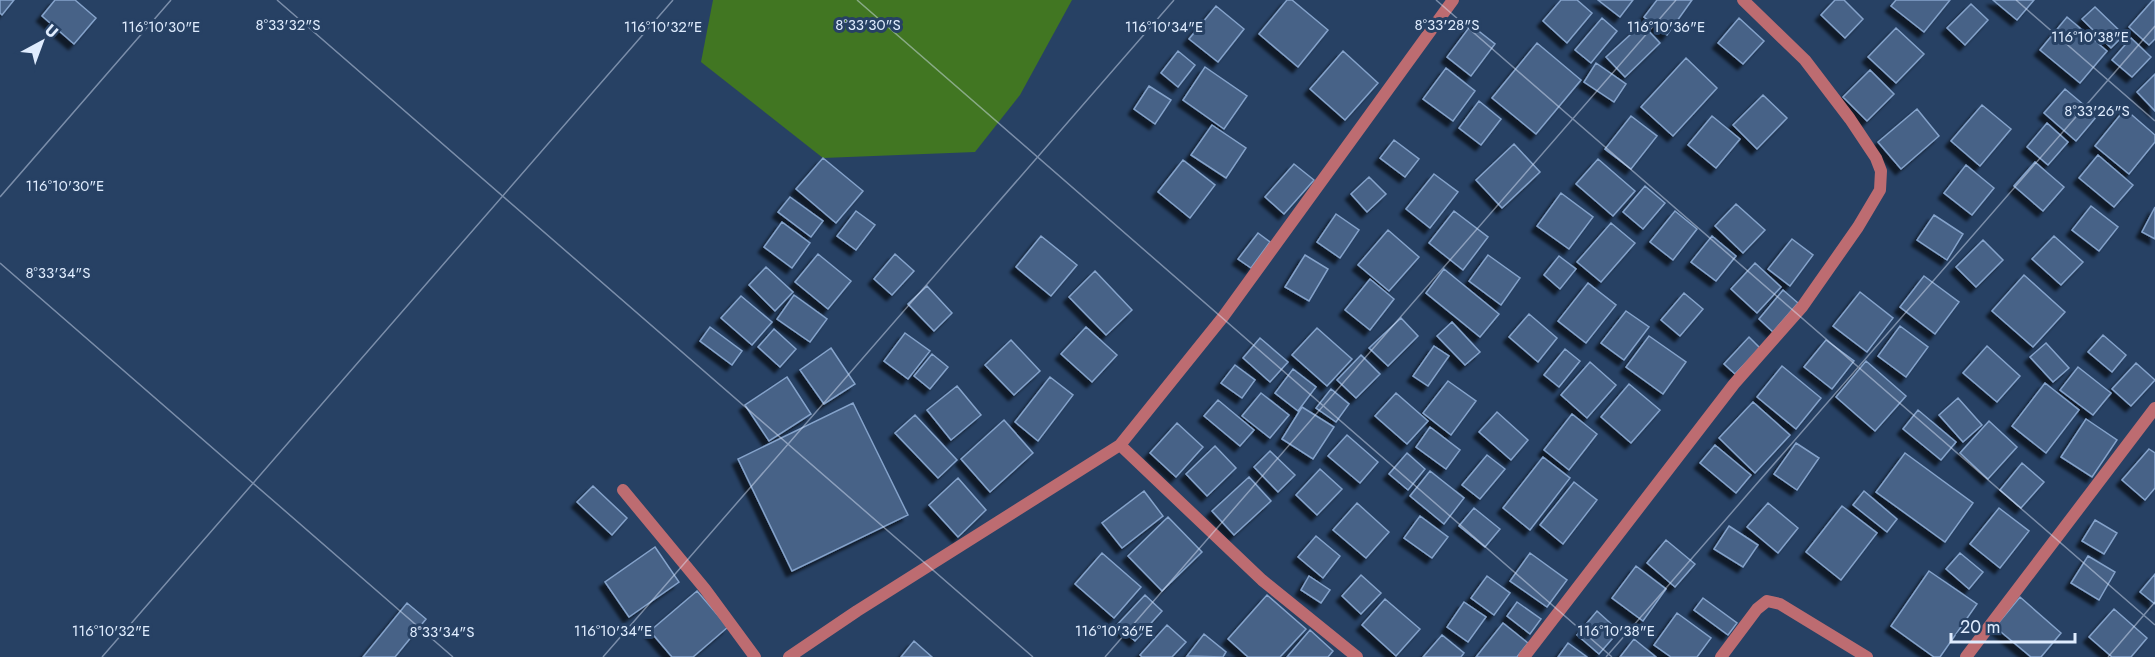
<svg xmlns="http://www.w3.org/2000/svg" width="2155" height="657" font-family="Jost,sans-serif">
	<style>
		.green { fill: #417622 }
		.building { fill: #476287; stroke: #85a3cb; stroke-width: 1.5; filter: url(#shadow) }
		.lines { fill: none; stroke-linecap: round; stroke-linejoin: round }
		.minor { stroke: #bd6c71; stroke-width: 12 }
		.ticks { fill: none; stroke: #dfecfe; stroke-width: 1.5; stroke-opacity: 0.45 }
		.ticks-label { font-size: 15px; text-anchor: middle; fill: #dfecfe; stroke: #274164; stroke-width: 6; stroke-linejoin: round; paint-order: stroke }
	</style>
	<defs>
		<filter id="shadow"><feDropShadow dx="-5.5" dy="5.5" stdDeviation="1.5" flood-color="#0009"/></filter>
	</defs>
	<rect width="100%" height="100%" fill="#274164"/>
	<!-- green -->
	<path class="green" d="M713,0h359l-52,95 -45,57 -152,6 -122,-96z"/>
	<!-- building -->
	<path class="building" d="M0,0h14l-12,15 -2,-2z
		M55,0h20l21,18 -22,26 -32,-28z
		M1287,0h5l36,30 -30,37 -39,-33z
		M1561,0h16l15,13 -25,30 -24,-22z
		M1598,0h35l-13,17z
		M1657,0h35l-25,35 -23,-18z
		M1835,0h9l19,19 -18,19 -24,-23z
		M1896,0h54l-26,32 -33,-26z
		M1993,0h41l-17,20z
		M2153,0l2,1v38l-6,6 -20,-18z
		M1971,4l17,16 -23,25 -18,-17z
		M1216,6l28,23 -26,33 -29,-23z
		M2095,7l29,28 -13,13 -29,-29z
		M2067,17l40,34 -27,32 -40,-33z
		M1602,18l15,13 -26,32 -16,-13z
		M1739,18l25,23 -21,23 -25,-21z
		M1642,24l18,19 -35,34 -19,-20z
		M1471,25l24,19 -24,32 -24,-19z
		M1896,28l28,26 -28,29 -28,-26z
		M2131,38l20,19 -19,20 -20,-17z
		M1537,43l44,37 -45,54 -44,-36z
		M1178,51l17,14 -17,22 -17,-14z
		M1343,51l35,32 -33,37 -35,-31z
		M1686,58l31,30 -44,48 -32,-29z
		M1596,63l30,21 -12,18 -30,-20z
		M1205,67l42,29 -23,33 -41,-29z
		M1446,68l29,23 -22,30 -30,-22z
		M1870,70l24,24 -27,27 -24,-24z
		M2155,74v37l-18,-19z
		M1149,86l22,14 -16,24 -21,-15z
		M2065,89l32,27 -21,25 -32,-28z
		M1763,95l24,23 -30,31 -24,-24z
		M1479,101l22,18 -20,26 -22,-17z
		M1982,105l29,24 -31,37 -29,-25z
		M1917,109l22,27 -38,33 -23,-27z
		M2125,109l30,26v7l-26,32 -34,-28z
		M1631,116l26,20 -26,33 -26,-20z
		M1712,116l28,23 -24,29 -28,-23z
		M2047,123l21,19 -20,23 -21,-18z
		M1212,125l34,23 -20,30 -35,-23z
		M1394,140l25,19 -14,18 -25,-19z
		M1514,144l26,28 -38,36 -26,-28z
		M2098,155l35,30 -19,22 -35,-29z
		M823,158l40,33 -27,32 -40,-34z
		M1598,159l37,32 -22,25 -37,-32z
		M1183,160l32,25 -25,33 -32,-26z
		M2035,162l29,25 -21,24 -29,-25z
		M1294,164l20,16 -30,34 -19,-17z
		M1966,165l28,23 -22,27 -28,-22z
		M1434,174l24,18 -28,36 -24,-19z
		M1369,177l17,17 -19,18 -16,-18z
		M1645,186l20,17 -22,26 -20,-17z
		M1561,193l32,24 -24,32 -32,-23z
		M790,197l33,24 -12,16 -33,-25z
		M1736,204l29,26 -22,23 -28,-27z
		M2091,206l27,21 -19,24 -27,-21z
		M2155,207v32l-13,-7z
		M856,211l19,14 -19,25 -19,-14z
		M1454,211l34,26 -25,33 -34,-27z
		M1675,211l22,18 -24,31 -23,-18z
		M1336,214l23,16 -19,28 -23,-16z
		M1934,215l29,19 -16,26 -30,-20z
		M782,222l28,21 -18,25 -28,-21z
		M1611,223l24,20 -34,39 -24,-20z
		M1388,230l31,27 -30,34 -31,-26z
		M1258,233l12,9 -19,26 -13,-9z
		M1041,236l36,29 -26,31 -35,-29z
		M1712,236l24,20 -20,25 -25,-19z
		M2054,236l29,26 -22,23 -29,-26z
		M1792,239l21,16 -23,31 -22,-17z
		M1983,240l20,20 -27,27 -20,-20z
		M818,254l33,27 -23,28 -33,-27z
		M895,254l19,17 -22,24 -18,-16z
		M1305,255l23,14 -19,32 -24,-14z
		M1488,255l32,23 -19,27 -32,-24z
		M1559,256l17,13 -16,20 -16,-14z
		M1755,263l26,24 -24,26 -26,-24z
		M766,267l27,25 -18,19 -26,-26z
		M1444,269l55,45 -19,23 -54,-44z
		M1095,271l37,39 -26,25 -37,-38z
		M2024,275l41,37 -32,35 -41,-36z
		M1924,276l35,26 -24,32 -35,-27z
		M1370,279l24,20 -24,31 -25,-20z
		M1588,283l28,22 -30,38 -28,-22z
		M927,286l25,27 -18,18 -26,-27z
		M1783,290l15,13 -25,29 -14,-13z
		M1860,292l33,26 -26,34 -34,-26z
		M1684,293l19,16 -23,27 -19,-16z
		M794,295l33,24 -17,23 -33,-23z
		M741,296l31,26 -20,23 -31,-27z
		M1626,311l23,16 -25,33 -23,-17z
		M1529,314l28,24 -19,24 -29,-25z
		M1401,318l17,18 -30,30 -19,-18z
		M1452,322l28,30 -15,13 -28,-29z
		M1900,326l28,21 -22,30 -28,-21z
		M710,327l32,24 -10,14 -32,-24z
		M1086,327l31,28 -25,27 -31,-28z
		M1317,328l35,31 -25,27 -35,-31z
		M774,329l22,20 -16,18 -22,-20z
		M905,333l25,18 -22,28 -24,-18z
		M2103,335l23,20 -14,17 -24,-20z
		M1649,336l37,26 -23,32 -37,-27z
		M1749,337l11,11 -25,26 -11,-10z
		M1260,338l28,24 -18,20 -27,-24z
		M1011,340l29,31 -26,24 -29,-30z
		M1826,340l28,21 -22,28 -28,-22z
		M2046,343l23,25 -16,14 -23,-25z
		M1434,346l15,10 -21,30 -15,-10z
		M1987,346l33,30 -23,26 -34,-29z
		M831,348l24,36 -31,20 -24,-34z
		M1565,349l15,12 -21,26 -15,-12z
		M932,354l16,13 -18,22 -16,-13z
		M1361,355l19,19 -24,24 -19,-18z
		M1866,361l40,35 -31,35 -39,-34z
		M1590,362l26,23 -29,33 -26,-23z
		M2136,363l19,17 -24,26 -19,-17z
		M1235,365l20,15 -13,18 -21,-15z
		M1782,366l39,32 -25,31 -39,-32z
		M2078,367l33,26 -18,22 -33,-25z
		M1293,369l23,18 -18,24 -23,-18z
		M787,377l24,37 -42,27 -24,-36z
		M1050,377l23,18 -35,46 -23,-19z
		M1448,381l28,20 -25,34 -28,-22z
		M2045,383l34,27 -33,43 -34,-27z
		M1629,384l31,26 -29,33 -30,-26z
		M957,386l24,29 -30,25 -24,-30z
		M1331,389l18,15 -13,18 -20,-14z
		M1261,393l28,22 -19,23 -28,-22z
		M1396,393l32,28 -21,23 -32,-28z
		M1958,398l24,27 -19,17 -24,-27z
		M1218,400l36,30 -14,16 -36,-30z
		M1753,402l37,33 -35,38 -36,-35z
		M853,403l55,112 -116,56 -54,-112z
		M1302,407l32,20 -21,32 -31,-20z
		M1918,410l38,32 -15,18 -38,-31z
		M1497,412l31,28 -17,20 -32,-28z
		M1572,414l25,20 -28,36 -25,-20z
		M915,415l42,45 -19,18 -43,-45z
		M2086,419l31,21 -25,37 -31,-20z
		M1004,420l29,33 -43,39 -29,-33z
		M1989,421l28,26 -29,32 -28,-26z
		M1177,423l26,24 -27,30 -26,-24z
		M1430,427l30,23 -14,19 -30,-22z
		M1347,435l31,27 -18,21 -32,-27z
		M1796,443l23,15 -22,32 -23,-16z
		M1715,445l36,30 -15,18 -36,-30z
		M1215,446l21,22 -29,28 -21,-22z
		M2149,449l6,4v35l-10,12 -23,-20z
		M1270,451l25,24 -17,17 -24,-25z
		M1407,453l18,16 -17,21 -19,-16z
		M1905,453l68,50 -28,39 -69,-50z
		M1487,455l18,14 -25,30 -18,-14z
		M1543,457l27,21 -40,52 -27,-22z
		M2022,463l22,19 -23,26 -21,-18z
		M1320,469l22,20 -25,26 -21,-20z
		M1430,471l34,27 -20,26 -34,-28z
		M1249,477l22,24 -37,34 -22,-24z
		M958,478l28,32 -28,27 -29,-32z
		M1574,482l23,18 -34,44 -23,-19z
		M593,486l34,32 -15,17 -35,-33z
		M1144,491l19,25 -41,32 -20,-25z
		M1864,491l33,28 -10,13 -34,-27z
		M1357,503l32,29 -23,26 -33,-28z
		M1768,503l30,25 -20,25 -31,-26z
		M1842,506l35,27 -36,47 -35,-28z
		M1474,508l26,21 -15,18 -26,-21z
		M1999,508l30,23 -29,37 -30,-24z
		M1420,516l28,21 -16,21 -28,-20z
		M1168,517l34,35 -40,39 -34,-35z
		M2095,520l22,13 -13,21 -22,-13z
		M1729,526l29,19 -15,22 -29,-18z
		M1316,536l24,20 -17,22 -25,-21z
		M1666,540l29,24 -20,23 -28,-24z
		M655,547l24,35 -50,35 -24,-35z
		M1102,553l39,34 -27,31 -39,-34z
		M1530,553l37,27 -20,27 -37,-26z
		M1960,553l23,19 -14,17 -23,-20z
		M2088,556l27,16 -16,28 -28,-17z
		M1636,566l30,23 -23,32 -31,-23z
		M1929,571l48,33 -37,53h-6l-43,-31z
		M2155,574v30l-15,-12z
		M1361,575l20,18 -20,21 -19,-18z
		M1309,576l21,14 -9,13 -20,-13z
		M1487,576l23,17 -16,22 -23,-17z
		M697,591l31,36 -35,30h-21l-22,-26z
		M1145,595l17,16 -27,30 -18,-16z
		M1267,595l39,34 -26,28h-32l-20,-18z
		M2020,597l41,36 -20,24h-10l-36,-30z
		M1703,598l34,25 -9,12 -34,-25z
		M1385,599l35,30 -24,27 -34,-31z
		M1464,602l22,15 -18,25 -21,-15z
		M1517,602l24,17 -11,15 -23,-18z
		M407,603l19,16 -31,38h-32z
		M2114,609l33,29 -16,19h-19l-23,-20z
		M1597,611l22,20 -20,23 -22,-19z
		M1677,613l34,25 -14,19h-26l-17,-12z
		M1503,623l25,20 -11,14h-41z
		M1167,625l19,17 -14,15h-30l-2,-2z
		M1310,630l23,21 -5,6h-41z
		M1204,634l22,18 -3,5 -36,-1z
		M1442,635l22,18 -3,4h-38z
		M1634,639l22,18h-36z
		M914,641l18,16h-31z
		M1568,643l19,14h-29z"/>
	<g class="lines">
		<!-- minor -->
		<path class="minor" d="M1120,445l142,135 95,77
			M623,490l82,99 50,68
			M789,657l68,-46 263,-166 103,-128 230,-317
			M1524,657l210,-273 68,-77 56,-80 22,-37 1,-19 -5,-13 -26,-39 -45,-59 -62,-60
			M1721,657l36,-48 10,-8 13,3 87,53
			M1966,657l189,-249"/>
	</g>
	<!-- ticks -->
	<path class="ticks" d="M277,0l756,657M857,0l755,657M1436,0l719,625M2016,0l139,121M0,197l171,-197M0,263l453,394M102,657l571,-657M603,657l571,-657M1105,657l571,-657M1606,657l549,-631M2108,657l47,-55"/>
	<g class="ticks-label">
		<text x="288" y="30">8°33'32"S</text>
		<text x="868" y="30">8°33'30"S</text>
		<text x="1447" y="30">8°33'28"S</text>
		<text x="161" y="32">116°10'30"E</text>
		<text x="1164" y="32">116°10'34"E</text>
		<text x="1666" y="32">116°10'36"E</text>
		<text x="663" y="32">116°10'32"E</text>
		<text x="2090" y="42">116°10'38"E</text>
		<text x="2097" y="116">8°33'26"S</text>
		<text x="65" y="191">116°10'30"E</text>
		<text x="58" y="278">8°33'34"S</text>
		<text x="111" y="636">116°10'32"E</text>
		<text x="613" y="636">116°10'34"E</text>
		<text x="1114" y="636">116°10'36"E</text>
		<text x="1616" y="636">116°10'38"E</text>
		<text x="442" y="637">8°33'34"S</text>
	</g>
	<!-- north arrow -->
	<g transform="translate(42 42) rotate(41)" stroke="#274164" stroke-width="4.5" paint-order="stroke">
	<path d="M0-4.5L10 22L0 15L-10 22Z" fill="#dfecfe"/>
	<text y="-9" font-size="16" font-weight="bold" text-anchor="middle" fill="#dfecfe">U</text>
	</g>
	<!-- scale -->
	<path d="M1951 633v9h124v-9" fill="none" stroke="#dfecfe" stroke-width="3"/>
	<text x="1960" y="633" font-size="18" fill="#dfecfe" stroke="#274164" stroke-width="4.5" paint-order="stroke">20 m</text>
</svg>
